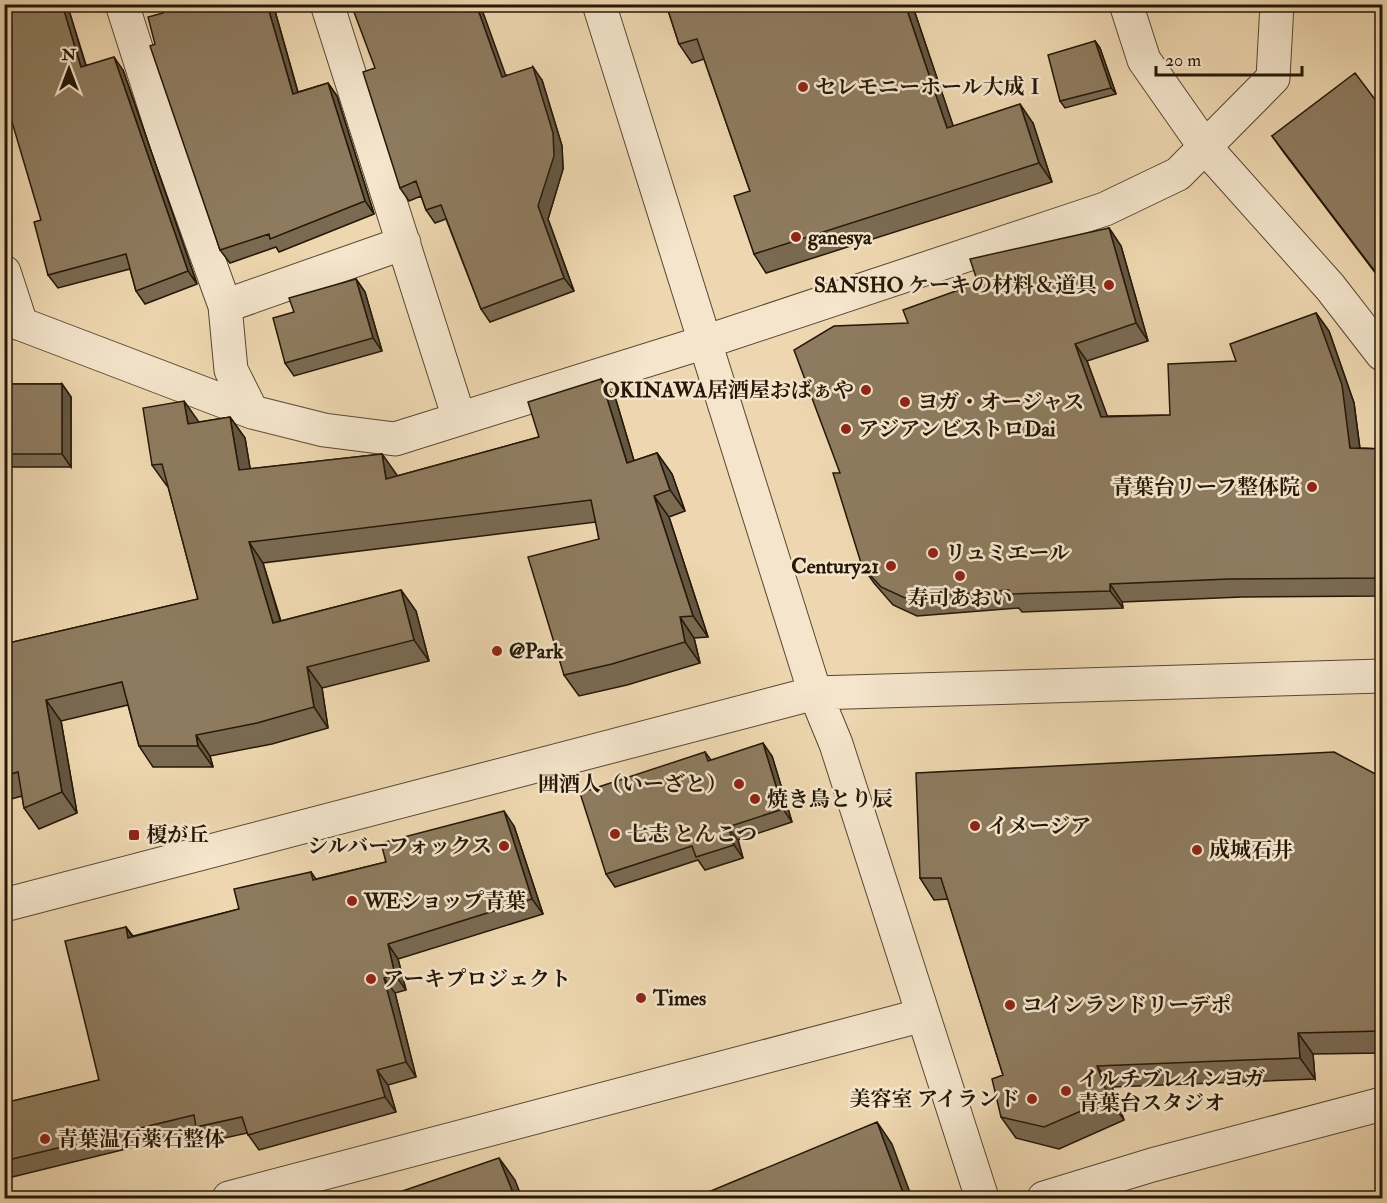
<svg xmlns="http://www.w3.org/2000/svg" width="1387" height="1203" font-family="'IM FELL Double Pica','Noto Serif JP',serif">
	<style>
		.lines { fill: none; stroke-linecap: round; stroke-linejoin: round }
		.minor-casing { stroke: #574832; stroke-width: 35 }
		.minor { stroke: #f4e5cc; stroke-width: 33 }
		.wall { fill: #7a6a52; stroke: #251808; stroke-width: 1.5 }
		.shaded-wall { fill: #635642; stroke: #251808; stroke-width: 1.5 }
		.building { fill: #8e7b5f; stroke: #251808; stroke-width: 1.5 }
		.poi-dot { fill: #8f2418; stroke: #f4e5cc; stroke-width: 2 }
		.labels { text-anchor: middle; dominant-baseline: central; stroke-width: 5; stroke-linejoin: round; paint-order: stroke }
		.poi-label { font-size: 21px; font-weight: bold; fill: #251808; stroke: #f4e5cc; text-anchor: start }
	</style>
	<rect width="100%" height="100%" fill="#eed7b0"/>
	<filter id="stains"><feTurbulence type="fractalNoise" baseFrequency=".00333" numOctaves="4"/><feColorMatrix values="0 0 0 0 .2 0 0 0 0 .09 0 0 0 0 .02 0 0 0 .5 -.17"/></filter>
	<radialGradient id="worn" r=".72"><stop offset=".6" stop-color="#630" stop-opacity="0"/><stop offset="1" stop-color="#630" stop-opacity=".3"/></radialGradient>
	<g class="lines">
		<!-- minor casing -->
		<g class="minor-casing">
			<path id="minor" d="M122,4l45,141 58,161 6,64 21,42
				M327,4l132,414
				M599,4l216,689 21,51 146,454
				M1126,4l18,56 61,87 125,140 52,67
				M4,272l17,52
				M225,306l179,-63
				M4,320l17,4 231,88 72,18 71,9 310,-97 400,-133 73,-35 95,-96 4,-74
				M4,905l811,-212 567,-17
				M229,1198l694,-183
				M1044,1198l108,-33 230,-61"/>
		</g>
		<!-- minor -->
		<use href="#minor" class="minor"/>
	</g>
	<!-- wall -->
	<path class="wall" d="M67,4l19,61 37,5 74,214 -52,20 -9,-13 -6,-22 -72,19 -10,-13 -7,-55z
		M161,4h112l25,88 30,-9 9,13 37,118 -95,38 -3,-5 -46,16 -10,-13 -65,-206 8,-31z
		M666,4h246l41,122 80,-3 19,59 -286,91 -12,-19 -4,-63 -46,-132 -12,4 -13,-19z
		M1095,41l5,7 16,46 -51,14 -5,-7z
		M506,75l36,5 20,66 1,23 -15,50 26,72 -84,31 -9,-13 -35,-90 -11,4 -9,-13 -5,-14 -12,5 -9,-13z
		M1383,110v173l-98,-129 -13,-18z
		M1109,228l12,18 27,95 -61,20 20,55 63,-1 66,-54 80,-48 13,18 25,72 6,45 23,1v147l-141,1 -120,5 1,6 -101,4 -3,-4 -102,8 -24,-11 -19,-22 -12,-17 -22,-93 68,-150z
		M356,279l9,13 17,59 -88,25 -9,-13 9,-51z
		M601,379l15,21 18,61 23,-8 15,21 13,37 -16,6 39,120 -14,1 6,25 -73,22 -48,11 -15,-21 35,-136 -3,-17 -333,41 18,58 120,-31 15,21 13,50 -107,27 6,40 -56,16 -62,12 3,11h-60l-14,-21 -11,-41 -67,16 16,92 -38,16 -15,-21 -2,-12 -18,5v-157l194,-45 -30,-113h-1l-15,-21 47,-43 31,-5 15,21 5,31 132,-15 15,22 142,-39z
		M4,384h58l9,13v70h-67z
		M705,752l6,8 61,-4 20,66 -54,18 5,18 -38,12 -7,-10 -83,27 -9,-13z
		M1383,778v275l-70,1 2,25 -203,8 12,33 -65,29 -43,-11 -15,-21 2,-42 -55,-176 -14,1 -14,-22z
		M514,826l29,88 -145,45 8,31 -11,3 21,84 -28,8 8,27 -137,38 -12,-17 -40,9 -8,-11 -195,48v-76l95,-23 27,-153 7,9 106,-27 72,-37 5,7 70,-17z"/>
	<!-- shaded-wall -->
	<path class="shaded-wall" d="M62,4h5l23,76 -9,-13z
		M267,4h6l29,103 -9,-13z
		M476,4h4l31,86 -9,-13z
		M905,4h7l48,142 -13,-18z
		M1095,41l5,7 16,46 -5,-6z
		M114,57l9,13 74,214 -9,-13z
		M533,67l9,13 20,66 1,23 -15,50 26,72 -10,-13 -26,-72z
		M328,83l9,13 37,118 -9,-13z
		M1020,104l13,19 19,59 -13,-19z
		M1109,228l12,18 27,95 -12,-18z
		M356,279l9,13 17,59 -9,-13z
		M1316,313l13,18 25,72 8,63 -12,-18z
		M1075,344l12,17 27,73 -13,-17z
		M601,379l15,21 25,84 -14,-21z
		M62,384l9,13v70l-9,-13z
		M184,401l15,21 4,23 -15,-21z
		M230,417l15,21 9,53 -15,-21z
		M657,453l15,21 13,37 -15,-21z
		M382,454l15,21 3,25 -14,-21z
		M654,496l15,21 39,120 -15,-21z
		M249,542l14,21 24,81 -14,-21z
		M1110,584l12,18 1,6 -13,-17z
		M401,590l15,21 13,50 -15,-21z
		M680,617l14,21 6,25 -15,-21z
		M307,667l15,21 6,40 -14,-21z
		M46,700l15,21 16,92 -15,-21z
		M196,735l14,21 3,11 -15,-21z
		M763,743l9,13 20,66 -9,-13z
		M504,811l10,15 29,88 -11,-15z
		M728,827l10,13 5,18 -9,-13z
		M126,927l10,15 -8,-4z
		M388,944l10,15 8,31 -11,-15z
		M384,978l11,15 21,84 -10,-15z
		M1298,1033l15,21 2,25 -15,-21z
		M1097,1066l15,21 12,33 -15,-21z
		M377,1070l11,15 8,27 -11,-15z
		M877,1122l15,22 20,54h-7z
		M499,1158l16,22 7,18h-7z"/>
	<!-- building -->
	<path class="building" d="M4,4h58l19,63 33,-10 74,214 -52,20 -10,-37 -78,21 -14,-53 7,-2 -37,-125z
		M161,4h106l26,90 35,-11 37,118 -95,38 -1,-5 -49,16 -70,-204 5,-2 -7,-27 15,-4z
		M351,4h125l26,73 31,-10 20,66 1,23 -16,50 26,72 -83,31 -40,-104 -15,5 -10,-29 -16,7 -37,-116 12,-4z
		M666,4h239l42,124 73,-24 19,59 -285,91 -20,-58 16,-5 -53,-152 -18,5z
		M1095,41l16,47 -51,13 -12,-46z
		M1355,73l28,37v172l-111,-146z
		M1109,228l27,95 -61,21 26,73 69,-2 -2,-51 68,-3 -6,-17 86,-31 26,72 8,63 33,1v129l-154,1 -119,5v7l-101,3v-4l-104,8 -24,-11 -19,-21 -29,-93h7l-46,-123 40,-24 74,-3 -5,-13 75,-27 -8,-24z
		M356,279l17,59 -88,25 -12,-45 21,-6 -5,-14z
		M601,379l26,84 30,-10 13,37 -16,6 39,120 -13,1 5,25 -73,22 -48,11 -36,-118 71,-18 -8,-39 -342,42 24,81 128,-33 13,50 -107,27 7,40 -57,16 -61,12 2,11h-59l-17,-64 -76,18 16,92 -38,16 -6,-36 -14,4v-132l194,-45 -36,-135 -10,1 -9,-57 41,-7 4,23 42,-7 9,53 143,-16 4,25 153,-42 -11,-35z
		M4,384h58v70h-58z
		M763,743l20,66 -55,18 6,18 -38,12 -4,-11 -86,28 -26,-81 125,-41 3,9z
		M1334,752l49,26v253l-85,2 2,25 -203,8 12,33 -65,28 -43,-10 -9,-38 11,-4 -62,-197h-21l-4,-105z
		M504,811l28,88 -144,45 7,31 -11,3 22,84 -29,8 8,27 -137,38 -6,-18 -46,10 -2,-12 -190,46v-58l95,-23 -34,-139 61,-14 2,11 111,-29 -5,-20 77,-17 2,8 73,-18 -5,-19z
		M877,1122l28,76h-211z
		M499,1158l16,40h-133z"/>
	<!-- markers -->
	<g class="poi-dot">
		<circle cx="803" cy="87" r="6"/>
		<circle cx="796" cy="237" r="6"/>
		<circle cx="1109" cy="285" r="6"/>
		<circle cx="866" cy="390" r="6"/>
		<circle cx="905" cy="402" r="6"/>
		<circle cx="846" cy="429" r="6"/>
		<circle cx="1312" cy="487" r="6"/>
		<circle cx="933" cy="553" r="6"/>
		<circle cx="891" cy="566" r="6"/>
		<circle cx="960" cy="576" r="6"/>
		<circle cx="497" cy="651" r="6"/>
		<circle cx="739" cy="784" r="6"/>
		<circle cx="755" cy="799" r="6"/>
		<circle cx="975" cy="826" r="6"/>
		<circle cx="615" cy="834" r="6"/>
		<rect x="128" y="829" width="12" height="12" rx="3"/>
		<circle cx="504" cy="846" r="6"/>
		<circle cx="1197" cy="850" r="6"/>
		<circle cx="352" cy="901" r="6"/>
		<circle cx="371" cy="979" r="6"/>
		<circle cx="641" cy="998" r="6"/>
		<circle cx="1010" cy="1005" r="6"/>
		<circle cx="1066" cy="1091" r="6"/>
		<circle cx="1032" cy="1099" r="6"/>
		<circle cx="45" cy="1139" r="6"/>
	</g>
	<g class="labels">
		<!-- poi labels -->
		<g class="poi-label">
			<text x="815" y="87">セレモニーホール大成Ｉ</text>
			<text x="808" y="237">ganesya</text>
			<text x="1097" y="285" text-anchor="end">SANSHO ケーキの材料＆道具</text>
			<text x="854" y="390" text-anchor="end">OKINAWA居酒屋おばぁや</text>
			<text x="917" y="402">ヨガ・オージャス</text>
			<text x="858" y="429">アジアンビストロDai</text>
			<text x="1300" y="487" text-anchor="end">青葉台リーフ整体院</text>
			<text x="945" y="553">リュミエール</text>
			<text x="879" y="566" text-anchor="end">Century21</text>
			<text x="960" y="598" text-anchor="middle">寿司あおい</text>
			<text x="509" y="651">@Park</text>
			<text x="727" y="784" text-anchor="end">囲酒人（いーざと）</text>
			<text x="767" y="799">焼き鳥とり辰</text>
			<text x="987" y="826">イメージア</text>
			<text x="627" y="834">七志 とんこつ</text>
			<text x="146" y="835">榎が丘</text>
			<text x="492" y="846" text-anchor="end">シルバーフォックス</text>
			<text x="1209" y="850">成城石井</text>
			<text x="364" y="901">WEショップ青葉</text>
			<text x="383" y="979">アーキプロジェクト</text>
			<text x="653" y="998">Times</text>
			<text x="1022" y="1005">コインランドリーデポ</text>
			<text x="1078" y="1079">イルチブレインヨガ<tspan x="1078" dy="24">青葉台スタジオ</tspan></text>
			<text x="1020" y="1099" text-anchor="end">美容室 アイランド</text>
			<text x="57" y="1139">青葉温石薬石整体</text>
		</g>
	</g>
	<!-- margin -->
	<rect width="1387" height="1203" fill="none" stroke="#eed7b0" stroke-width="24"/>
	<rect x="6" y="6" width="1375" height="1191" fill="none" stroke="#251808" stroke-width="3"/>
	<rect x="12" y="12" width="1363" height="1179" fill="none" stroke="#251808" stroke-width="1.5"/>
	<!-- north arrow -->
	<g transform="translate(69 69)" stroke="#f4e5cc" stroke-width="4.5" paint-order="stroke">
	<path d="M0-4.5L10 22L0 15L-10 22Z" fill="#251808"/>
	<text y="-9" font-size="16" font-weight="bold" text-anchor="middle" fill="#251808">N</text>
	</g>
	<!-- scale -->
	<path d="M1156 66v9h146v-9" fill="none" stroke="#251808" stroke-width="3"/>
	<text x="1165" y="66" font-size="18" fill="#251808" stroke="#f4e5cc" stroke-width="4.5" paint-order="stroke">20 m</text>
	<rect width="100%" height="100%" filter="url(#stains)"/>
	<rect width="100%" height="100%" fill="url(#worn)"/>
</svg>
